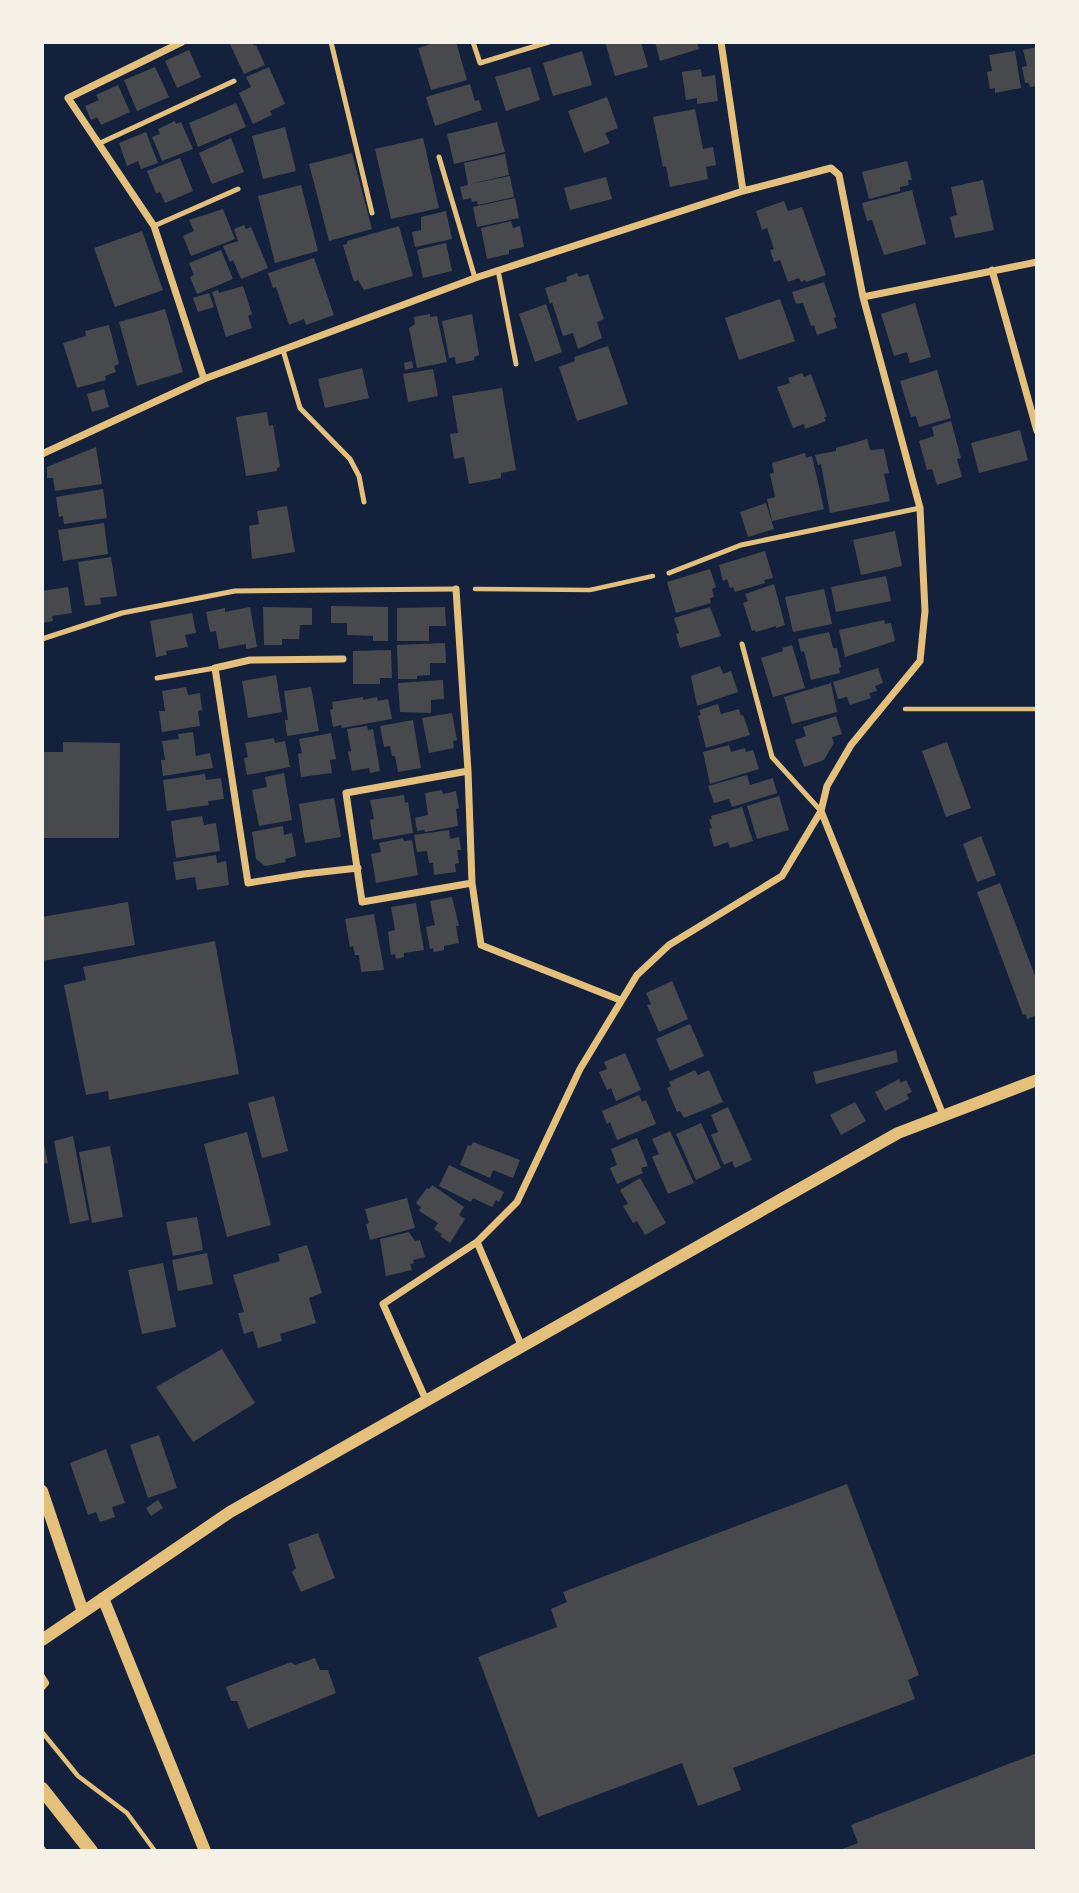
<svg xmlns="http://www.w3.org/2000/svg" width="1079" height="1893" font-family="Rubik,sans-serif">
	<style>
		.building { fill: #48494c }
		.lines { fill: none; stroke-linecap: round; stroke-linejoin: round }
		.path { stroke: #e5c07b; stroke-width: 4.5 }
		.service { stroke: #e5c07b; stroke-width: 5 }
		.minor { stroke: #e5c07b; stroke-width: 7 }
		.tertiary { stroke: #e5c07b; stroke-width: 12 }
		.secondary { stroke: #e5c07b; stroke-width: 14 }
	</style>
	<rect width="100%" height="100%" fill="#14213d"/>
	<!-- building -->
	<path class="building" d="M229,42h23l2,4 2,-1 9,20 -21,9z
		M437,42h19l11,38 -36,10 -13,-42z
		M605,42h36l7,25 -33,9z
		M655,42h42l2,7 -39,12z
		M1037,47v39l-7,1 -1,-4h-4l-3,-16 5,-1 -4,-16z
		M189,50l12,27 -24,11 -12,-27z
		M582,51l10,34 -39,11 -10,-33z
		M1015,51l6,37 -26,5v-5l-5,1 -3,-17 5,-1 -3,-16z
		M155,67l14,30 -32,14 -13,-31z
		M269,67l16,37 -15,7 2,4 -19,9 -14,-31 12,-6 -5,-10z
		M530,67l10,33 -34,11 -11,-34z
		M701,69l1,8 13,-2 3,26 -21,3v-6l-11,2 -4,-28z
		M470,84l5,17 4,-1 3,10 -47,16 -9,-29z
		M118,85l12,27 -29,13 -4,-8 -6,3 -6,-14 14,-6 -3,-5z
		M607,97l11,31 -13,5 5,10 -26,10 -16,-42z
		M236,103l10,24 -48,20 -9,-24z
		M695,109l8,40 10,-2 3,18 -10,2 2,12 -38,8 -4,-21 -3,1 -10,-50z
		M175,121l1,3 5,-2 12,27 -31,12 -10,-24 8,-3 -2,-5z
		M497,122l8,30 -51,12 -7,-30z
		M285,127l11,44 -33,8 -11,-43z
		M146,132l12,31 -17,6 -3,-8 -11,5 -8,-23z
		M231,138l13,34 -32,12 -13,-31z
		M423,138l16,70 -48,11 -16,-70z
		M352,153l20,76 -43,12 -20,-77z
		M505,154l4,21 -39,9 40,-8 4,21 -36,8 -1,-4 -5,1 -1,-4 -8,2 -3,-13 8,-2 -4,-22z
		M180,158l13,33 -28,12 -5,-11 -4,1 -9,-22z
		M907,161l5,19h-4l1,5 -9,2v4l-31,8 -7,-27z
		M606,177l6,22 -42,11 -6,-22z
		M983,180l11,50 -39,8 -5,-21 7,-2 -6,-28z
		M301,185l17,66 -43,12 -17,-67z
		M912,190l14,54 -42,11 -12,-35 -5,1 -5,-18z
		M515,198l4,20 -42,9 -4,-20z
		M784,201l4,10 14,-4 24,68 -20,7 -1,-2 -4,2 -2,-4 -11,4 -8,-22 -6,2 -4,-12 4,-1 -7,-21 -5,2 -6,-19z
		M223,209l12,30 -44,17 -8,-20 11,-5 -5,-11z
		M446,211l6,28 -37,8 -3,-15 9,-2v-13z
		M511,221l2,7 7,-2 4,21 -15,3v4l-22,5 -6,-31z
		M244,225l2,4 5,-2 17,41 -27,11 -8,-19 -3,2 -7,-16 15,-5 -4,-12z
		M399,226l14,50 -49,14 -6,-10 -4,2 -11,-37 4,-1v-3z
		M142,231l21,59 -48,17 -21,-59z
		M446,243l6,28 -29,7 -6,-28z
		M221,250l12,29 -36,15 -7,-17 4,-2 -5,-12z
		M314,258l20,57 -28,10 -2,-6 -15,6 -13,-38 -3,1 -5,-15z
		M577,273l2,4 9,-3 16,45 -7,3 5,16 -24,11 -5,-16 -10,3 -11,-34 -2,2 -5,-16 22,-7 -1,-4z
		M824,282l12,35 -2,1 3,10 -20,7 -3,-10 -3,1 -8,-23 -7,1 -4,-12z
		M243,286l9,28 -4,2 4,12 -26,9 -14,-45 6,-2 1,3z
		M209,293l5,14 -16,5 -5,-14z
		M780,299l15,42 -56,19 -14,-42z
		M915,303l16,54 -21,6 -3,-11 -13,4 -13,-42z
		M546,304l16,48 -27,10 -16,-48z
		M165,309l18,63 -46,14 -18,-64z
		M430,314v3l7,-1 10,46 -30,6 -8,-40 6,-4 -1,-7z
		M472,314l7,41 -5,2v3l-18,4 -1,-7 -6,1 -7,-37z
		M109,325l10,39 -5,2 2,6 -11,4 1,4 -29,8 -14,-45 23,-7 -1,-5z
		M608,346l20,58 -51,17 -18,-54 16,-6 -1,-4z
		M412,361l1,7 -8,2 -1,-7z
		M362,368l7,30 -44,10 -7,-29z
		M433,369l5,27 -30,6 -5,-28z
		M937,370l14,48 -32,9 -3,-11 -5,1 -11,-36z
		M802,373l2,4 7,-3 16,43h-3l2,4 -21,8 -1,-5 -11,4 -16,-41 13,-4 -2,-5z
		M502,388l14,82 -15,3v5l-32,6 -5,-27 -10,2 -4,-25 8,-1 -6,-37z
		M104,389l5,18 -17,5 -5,-18z
		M267,412l2,14 4,-1 7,42 -3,1v3l-31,5 -10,-59z
		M951,421l10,37 -4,1 5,18 -25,8 -5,-16 -5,1 -8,-29 15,-5 -2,-9z
		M1020,430l8,30 -49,13 -8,-30z
		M867,439l3,11 14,-1 5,24 -5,1 6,27 -60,12 -9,-49 -3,1 -3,-10 21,-4v-3z
		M96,447l6,37 -47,7 -2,-13h-6v-11z
		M805,453l1,5 6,-2 12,53 -52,12 -5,-22 8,-2 -5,-23 4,-1 -2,-10z
		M103,489l4,29 -43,6 -1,-8 -4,1 -3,-20z
		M766,503l8,26 -26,8 -8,-25z
		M287,506l8,46 -43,7 -3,-33 10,-2 -2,-13z
		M104,523l4,31 -45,7 -5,-31z
		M895,531l7,35 -41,9 -8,-35z
		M765,551l8,27 -9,2 1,3 -30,9 -2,-5 -3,1 -3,-9 -4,2 -4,-16z
		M111,557l6,39 -17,2 1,6 -16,2 -7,-44z
		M710,569l6,18 -4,2 2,8 -4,1 1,5 -35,10 -9,-31z
		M886,576l5,25 -55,11 -5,-25z
		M774,584l11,41 -9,3v-2l-20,6 -1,-2 -3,1 -9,-28 5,-2 -3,-7z
		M68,587l4,26 -20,3 1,5 -11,2v-32z
		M824,589l8,35 -39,8 -8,-35z
		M331,606l57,1v34h-15v-5l-26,-1v-12h-16z
		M250,607l7,40 -11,2v-5l-27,5 -3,-18 -6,1 -4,-20 19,-4v4z
		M263,607l49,1v17h-12l-1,14h-17v6h-18z
		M445,607l1,19h-17v15h-32v-33z
		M710,607l11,29 -41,12 -4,-14 3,-1 -5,-15z
		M192,613l4,20 -11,2 3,12 -22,4 1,4 -11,2 -6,-36z
		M884,620l1,4 6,-1 4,18 -50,16 -6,-27z
		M829,632l4,16h4l4,19 -2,1 1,5 -29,7 -7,-29 -3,1 -3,-13z
		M445,643l1,20h-16v12l-13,1v3h-19l-1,-34z
		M792,645l13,43 -32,9 -12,-39 22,-7 -1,-3z
		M391,650l1,28h-12v6h-27v-33z
		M720,666l3,8 8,-3 7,21 -41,14 -6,-30z
		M878,668l5,15 -8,3 2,5 -8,2 2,5 -21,7 -3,-8 -9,2 -5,-17z
		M276,675l6,37 -34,6 -6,-37z
		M443,680l1,19 -13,1v13l-31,-1 -2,-29z
		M831,683l6,29 -45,12 -8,-27z
		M186,687l2,8 12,-2 2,17 -4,1 2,15 -38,6 -3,-21h6l-3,-20z
		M311,687l8,44 -32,5 -2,-16h3l-4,-29z
		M363,697v3l14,-3 1,4 10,-2 4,20 -50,9 -1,-3 -8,2 -3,-17 3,-1 -1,-7z
		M718,704l3,10 18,-5 2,7 2,-1 7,20 -44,13 -8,-32 3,-1 -2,-5z
		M452,713l5,27 -4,1 1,7 -25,5 -7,-35z
		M836,716l6,18 -10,3 2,6 -10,17 -20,7 -9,-27 11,-4 -3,-9z
		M413,720l8,48 -23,4 -3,-16h-3l-2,-10 -6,1 -4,-21z
		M367,726l1,4 5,-1 7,42 -10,2 -1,-5 -17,3 -4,-19 3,-1 -4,-22z
		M193,732l3,24 14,-3 3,15 -50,8 -2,-16h4l-3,-19 17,-2 -1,-5z
		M331,733l5,26 -6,1 2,13 -31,4 -3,-23 4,-1 -3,-14z
		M274,738l1,5 10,-2 5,26 -43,8 -3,-17 4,-1 -3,-14z
		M63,742l57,1 -1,95h-77v-86h21z
		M947,742l24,66 -25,9 -24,-66z
		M729,745l2,7 14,-4 1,4 7,-2 6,19 -49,15 -7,-32z
		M284,773l8,47 -33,6 -7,-36 15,-3 -2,-10z
		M205,774l1,6 15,-2 3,21 -16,2 1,4 -42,6 -4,-31z
		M747,775l3,10 23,-7 4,15 -45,14 -3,-8 -15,4 -6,-17z
		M442,790l1,4 13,-3 3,17 -3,1 2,17 -33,6 -1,-2 -7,1 -2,-13 13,-3 -3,-22z
		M404,795l1,8 3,-1 5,31 -40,7 -3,-20 4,-1 -4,-19z
		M779,796l10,34 -32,9 -10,-33z
		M334,798l7,39 -36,6 -6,-39z
		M742,807l11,34 -23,7 -2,-6 -14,5 -5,-18 3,-1 -3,-8 3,-1 -1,-3z
		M202,816l2,9 12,-2 4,28 -44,7 -5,-37z
		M283,826l1,9 8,-2 4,23 -11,3 1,3 -21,4 -9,-7 -4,-27z
		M449,830l1,9 9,-2 2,13h-4l2,13 -4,1 1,8 -22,3 -1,-12h-4l-2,-12 -10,1 -3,-17z
		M981,836l15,39 -19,7 -14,-38z
		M403,838l1,3 8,-1 6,35 -42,8 -5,-29 10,-2 -2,-9z
		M216,855l1,8 9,-2 3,24 -32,5 -2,-13 -19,3 -3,-18z
		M1000,883l37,98v34l-10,4 -1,-5 -3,1 -46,-123z
		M452,897l7,29h-3l3,17 -15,3v4l-10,2 -1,-4 -3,1 -4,-22 9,-2 -5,-24z
		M128,902l7,43 -93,16v-44z
		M416,903l8,47 -20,3v4l-8,2 -1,-5 -4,1 -3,-23 7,-2 -4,-23z
		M374,914l10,56 -23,2 -2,-17h-4l-2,-9 -3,1 -5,-28z
		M215,941l24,133 -130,26 -1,-9 -22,4 -22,-110 22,-5 -3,-13z
		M672,981l16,38 -29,13 -12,-27 4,-1 -5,-11z
		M690,1024l14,32 -34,15 -14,-32z
		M896,1050l2,12 -82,22 -3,-12z
		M625,1053l16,37 -25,11 -5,-13 -4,2 -8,-18 8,-3 -3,-7z
		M695,1070l3,5 11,-5 14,32 -39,16 -4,-7 -3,1 -10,-24 4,-2 -2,-4z
		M899,1079l2,4 5,-3 6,12 -5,2 2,5 -24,12 -10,-19z
		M639,1095l3,7 4,-2 10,24 -39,16 -7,-18 -3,2 -5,-13z
		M274,1096l14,55 -26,7 -14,-55z
		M855,1102l11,19 -25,14 -11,-20z
		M728,1107l24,53 -17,8 -3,-7 -8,4 -13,-30 7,-3 -7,-17z
		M701,1123l20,45 -25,12 -20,-46z
		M670,1131l24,52 -26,11 -16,-37 7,-3 -7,-15z
		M247,1132l24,93 -44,12 -23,-93z
		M73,1136l16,84 -19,4 -16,-83z
		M637,1138l11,28 -7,2 2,5 -26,11 -7,-16 7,-3 -6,-16z
		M43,1139l5,24 -6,1v-24z
		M473,1142l47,18 -7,18 -20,-8 -3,8 -30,-13 8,-20 3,1z
		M110,1146l13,71 -31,6 -13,-71z
		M449,1165l55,27 -5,10 -3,-2 -4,7 -19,-9 -2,4 -32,-16z
		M640,1178l26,45 -21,12 -8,-14 -4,2 -10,-17 5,-2 -8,-14z
		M432,1185l32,22 -5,8 6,4 -15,24 -10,-7 2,-2 -8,-5 4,-6 -19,-12 2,-4 -5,-4 11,-15 2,1z
		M407,1198l8,30 -45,12 -4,-16 3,-1 -4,-14z
		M197,1217l6,33 -30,6 -7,-34z
		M409,1232l6,9 5,-1 5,17 -12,3 1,3 -4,1 2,6 -26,6 -6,-37z
		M307,1245l15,48 -13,5 7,25 -36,11 2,7 -24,7 -5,-17 -9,3 -6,-21 6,-1 -11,-37 47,-14 -2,-7z
		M207,1253l6,31 -35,7 -6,-31z
		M163,1263l13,64 -34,7 -14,-64z
		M222,1349l33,54 -62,39 -37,-55z
		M159,1435l18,53 -29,10 -18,-53z
		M106,1449l19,54 -13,4 3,10 -15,5 -4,-10 -8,3 -18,-52z
		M847,1484l72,191 -11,5 7,19 -182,69 8,22 -43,16 -16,-43 -144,54 -60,-160 79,-30 -6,-18 16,-7 -4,-10z
		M158,1500l5,8 -12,8 -5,-8z
		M318,1533l17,45 -34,14 -9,-20 4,-4 -8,-24z
		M315,1658l5,12h8l8,23 -88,36 -11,-28h-6l-5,-14 65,-25 4,3z
		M1037,1753v98h-200l21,-8 -7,-18z"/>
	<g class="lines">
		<!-- path -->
		<path class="path" d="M475,589l115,1 63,-14
			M905,709h132
			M42,1675l5,8 -5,6
			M42,1732l36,44 49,37 28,38
			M42,1847l3,4"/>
		<!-- service -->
		<path class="service" d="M331,42l41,171
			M473,42l7,21 69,-21
			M98,144l136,-63
			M439,157l36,121
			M154,226l84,-37
			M498,270l18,94
			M283,350l17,58 50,51 9,17 5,26
			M669,573l72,-28 179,-37
			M42,639l80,-26 113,-22 221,-2
			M742,644l30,113 49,54
			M157,678l58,-10"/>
		<!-- minor -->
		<path class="minor" d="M182,42l-114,56 86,128 50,153
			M721,42l22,149
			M992,270l45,161
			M863,297l174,-35
			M42,454l162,-75 271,-101 268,-87 88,-23 8,7 24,122 57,211 5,103 -5,50 -69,84 -24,41 -6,25 -39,65 -113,69 -32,30 -57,94 -63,133 -40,40 45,105
			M456,589l12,182 4,112 9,62 139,55
			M343,659l-93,1 -35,8 33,215 56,-9 54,-6
			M468,771l-122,22 16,109 110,-19
			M821,811l122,304
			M426,1400l-43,-96 94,-62"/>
		<!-- tertiary -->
		<path class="tertiary" d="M42,1491l41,121
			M103,1598l102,253
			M42,1640l188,-128 668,-379 139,-53"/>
		<!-- secondary -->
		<path class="secondary" d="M42,1789l49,62"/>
	</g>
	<!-- border -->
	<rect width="1079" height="1893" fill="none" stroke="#f6f1e7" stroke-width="88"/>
</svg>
